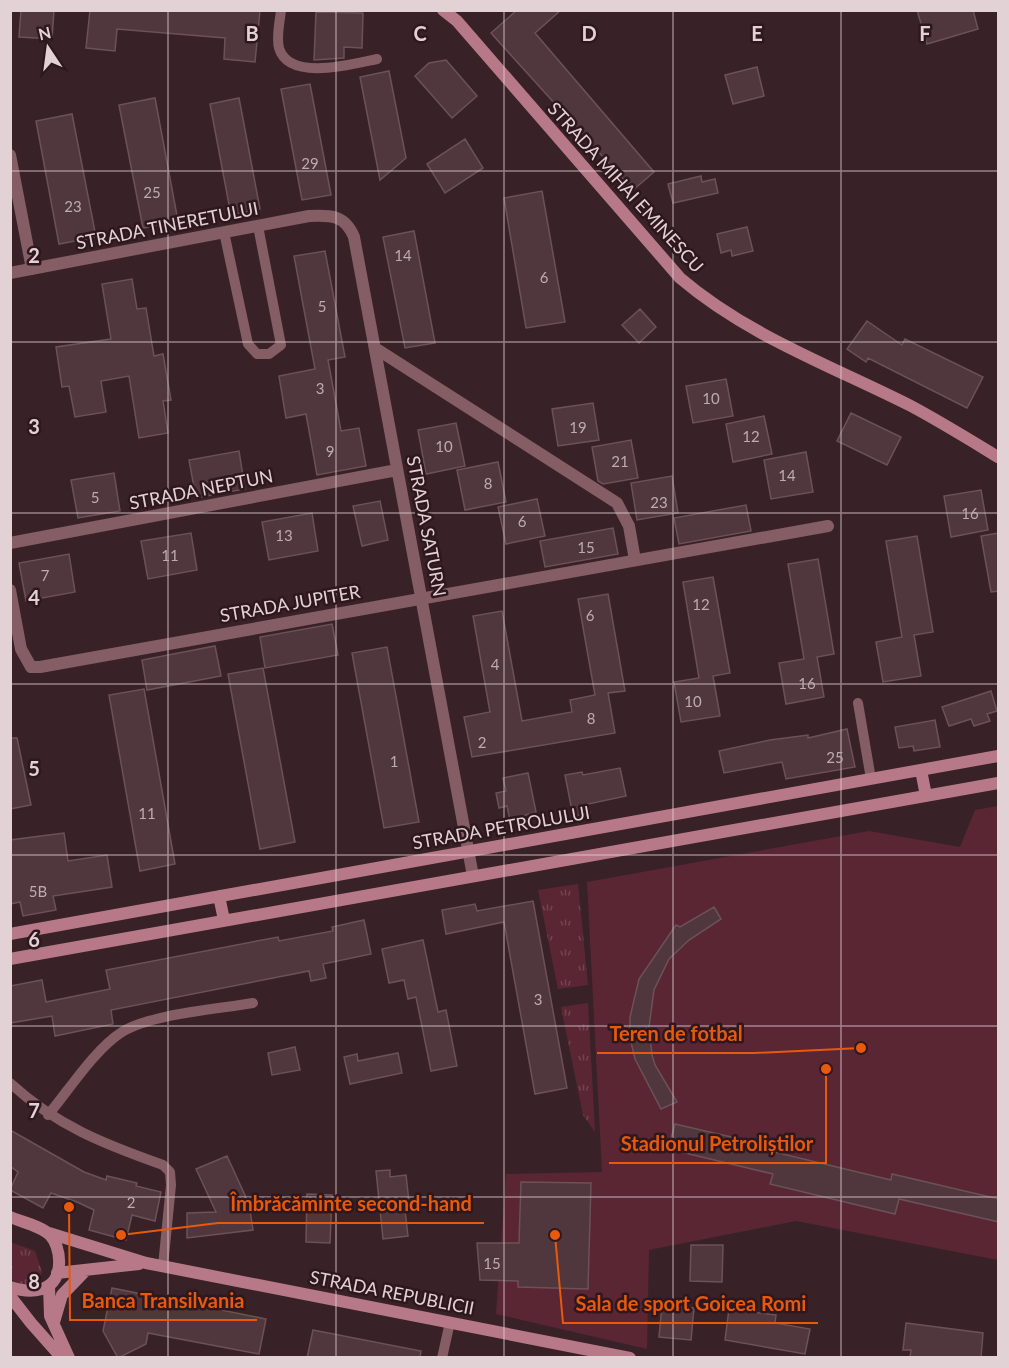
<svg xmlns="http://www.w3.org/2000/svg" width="1009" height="1368" font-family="Lato,sans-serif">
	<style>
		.grass { fill: url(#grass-tufts) }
		.garden { fill: #5a2634 }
		.building { fill: #50373d; stroke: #6c5257; stroke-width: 1.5 }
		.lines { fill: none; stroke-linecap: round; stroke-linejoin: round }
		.lane { stroke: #845d65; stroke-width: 10 }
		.street { stroke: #845d65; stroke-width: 12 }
		.secondary { stroke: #b77987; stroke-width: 12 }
		.grid { fill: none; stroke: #e2d2d5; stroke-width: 1.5; stroke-opacity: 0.55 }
		.labels { text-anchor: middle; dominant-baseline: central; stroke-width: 5; stroke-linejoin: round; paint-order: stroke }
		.number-label { font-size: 15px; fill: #beabaf }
		.street-label { font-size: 18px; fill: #e2d2d5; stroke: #2e181d }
		.grid-label { font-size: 20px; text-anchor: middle; font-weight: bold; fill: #e2d2d5; stroke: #2e181d; stroke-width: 5; stroke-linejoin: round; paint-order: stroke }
		.leader { fill: none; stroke: #e8590c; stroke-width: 2 }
		.callout-dot { fill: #e8590c; stroke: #2e181d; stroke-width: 2 }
		.callout-label { font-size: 20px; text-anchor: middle; font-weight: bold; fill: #e8590c; stroke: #2e181d; stroke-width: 5; stroke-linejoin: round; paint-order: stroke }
	</style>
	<defs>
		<pattern id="grass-tufts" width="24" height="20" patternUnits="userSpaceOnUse" patternTransform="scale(1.5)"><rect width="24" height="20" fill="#5a2634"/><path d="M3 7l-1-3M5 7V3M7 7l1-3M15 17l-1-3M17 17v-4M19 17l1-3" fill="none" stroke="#714550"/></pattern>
	</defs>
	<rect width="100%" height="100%" fill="#392227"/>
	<!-- grass -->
	<path class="grass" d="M578,884l10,101 -30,4 -20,-99z
		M588,1003l7,129 -12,-17 -22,-108z
		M10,1242l25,9 7,20 -2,9 -17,7 -12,-8z"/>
	<!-- garden -->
	<path class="garden" d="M998,806v454l-202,-39 -147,29 -2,99 -151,-35 10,-140 96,-2 -15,-290 282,-51 91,16 15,-37z"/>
	<!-- building -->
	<path class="building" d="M21,10h33l-2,29 -33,-2z
		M90,10h170l-5,52 -31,-3 1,-21 -108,-9 -2,22 -29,-3z
		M517,10h44l-26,23 119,139 -21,18 -142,-157z
		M917,10h56l5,19 -51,15z
		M316,12l47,1 -1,35 -18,-1v11l-30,2z
		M446,60l31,36 -25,22 -37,-42 14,-13z
		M757,67l7,29 -31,8 -8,-29z
		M389,71l17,87 -26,22 -20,-103z
		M310,84l21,111 -29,5 -21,-111z
		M155,98l23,123 -35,7 -24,-123z
		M239,98l21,111 -29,6 -21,-111z
		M72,114l24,123 -37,7 -23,-123z
		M465,139l18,29 -38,25 -18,-29z
		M701,176l1,6 13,-3 3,14 -45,10 -5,-19z
		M542,191l23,131 -39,6 -22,-130z
		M747,227l6,24 -21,5 -1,-6 -10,3 -4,-19z
		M414,231l21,112 -30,5 -22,-111z
		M325,251l20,106 -17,3 13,71 18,-3 7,38 -49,9 -11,-61 -20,4 -7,-42 36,-7 -21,-113z
		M132,279l5,30 9,-1 8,48 9,-2 8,46 -8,1 5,32 -29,5 -10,-62 -28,5 5,31 -31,5 -6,-31 -7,1 -6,-40 55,-8 -9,-55z
		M640,309l16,18 -17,16 -17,-18z
		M867,321l35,24 3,-6 78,38 -16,31 -99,-50 -2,4 -19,-13z
		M726,379l7,37 -40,7 -7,-37z
		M593,403l6,37 -41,6 -6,-37z
		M851,413l50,24 -14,28 -50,-24z
		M764,416l8,38 -39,8 -7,-38z
		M456,423l9,43 -39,8 -8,-44z
		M631,440l7,38 -35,6 -5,-3 -6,-34z
		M239,451l6,38 -49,9 -7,-38z
		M806,452l7,40 -42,7 -7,-39z
		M498,462l8,40 -41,8 -8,-40z
		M114,473l6,38 -42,7 -7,-38z
		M672,476l6,37 -41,7 -6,-37z
		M981,490l7,40 -37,7 -7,-41z
		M537,499l8,37 -39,8 -8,-37z
		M380,501l8,39 -26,6 -9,-40z
		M746,505l5,26 -72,13 -5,-26z
		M312,513l6,38 -49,9 -7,-38z
		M613,528l5,26 -73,13 -5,-26z
		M191,533l6,37 -49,9 -7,-38z
		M999,533v58l-8,1 -10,-56z
		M917,536l16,96 -19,3 7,41 -38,6 -7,-40 26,-5 -16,-96z
		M69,554l6,38 -49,9 -7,-38z
		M818,559l16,95 -17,3 7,40 -38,7 -7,-41 25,-4 -16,-95z
		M713,577l17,96 -17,3 7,40 -39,6 -7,-40 25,-4 -16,-96z
		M608,594l17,97 -17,2 7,40 -143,24 -8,-40 26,-5 -17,-96 29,-5 20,110 50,-9 -2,-12 25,-5 -17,-96z
		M332,624l6,31 -73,13 -5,-31z
		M215,646l6,30 -74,14 -5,-30z
		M387,647l32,175 -35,6 -32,-175z
		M263,668l32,174 -35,7 -32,-175z
		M144,689l31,175 -35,7 -31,-176z
		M991,691l6,20 -10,3 3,7 -16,5 -3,-7 -22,7 -7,-19z
		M935,720l5,27 -26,4 -1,-5 -14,2 -4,-21z
		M847,729l8,38 -69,12 -4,-17 -58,11 -5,-22 51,-11 38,-5v3z
		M10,738h7l14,67 -21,4z
		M620,768l6,28 -38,8 2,9 -17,3 -8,-41 17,-3 1,3z
		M528,773l8,39 -26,8 -3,-14 -8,2 -3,-15 10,-2 -3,-13z
		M64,833l4,28 39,-6 5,32 -59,9 3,14 -33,6 -3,-14 -10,2v-64z
		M533,901l34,187 -32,6 -31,-172 -58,12 -4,-24 33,-6 2,7z
		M714,907l7,12 -32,21 -20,19 -15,31 -5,37 3,28 3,10 22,37 -16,7 -26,-50 -5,-21v-21l9,-38 37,-54 4,2z
		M364,920l7,34 -48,10 3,14 -15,3 -2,-10 -198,39 2,14 -58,12 -3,-20 -42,7v-37l32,-6 4,22 64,-13 -4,-19 172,-33 1,4 54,-10 -1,-4z
		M423,940l15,72 8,-2 11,56 -26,5 -15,-74 -8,2 -4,-19 -15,3 -7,-34z
		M295,1047l5,23 -28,5 -4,-22z
		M398,1053l4,20 -52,11 -6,-27 13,-3 1,7z
		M675,1124l96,22 -1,5 121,29 1,-6 107,25v23l-100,-23 -4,15 -125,-30 3,-10 -105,-25z
		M10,1130l74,42 22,8 1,-4 30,7 -1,3 25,6 -6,29 -23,-6 -6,25 -37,-10 5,-20 -17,-8 -26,-9 -8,15 -33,-18 8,-18 -8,-6z
		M227,1156l22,48 4,26 -66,8v-25l29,-1 -20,-43z
		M390,1170v7l16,-2 3,27h-5l4,34 -25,3 -7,-68z
		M521,1182l70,1 -3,106 -70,-2v-6l-38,-1 -3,-37h42z
		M307,1194l25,1 -2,48 -24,-1z
		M691,1245h32l-1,37 -32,-1z
		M112,1288l154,31 -7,35 -111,-21 -2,11 -28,14 -15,-27z
		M662,1305l32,3 -3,32 -32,-3z
		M729,1309l47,6 -1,8 35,6 -5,25 -80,-14z
		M906,1323l77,10 -2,25h-71l1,-8h-8z
		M313,1330l108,21 -1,7h-113z"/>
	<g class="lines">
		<!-- lane -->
		<path class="lane" d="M281,10c-1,11 -5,27 -2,38 10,34 74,16 98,11
			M224,232l24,112 9,10h12l12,-9 -23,-119
			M858,703l13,76
			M10,1083c47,43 94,61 153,82l7,7 1,13 -8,81
			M48,1115c21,-25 47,-66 74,-83 28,-18 97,-23 131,-29
			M442,1358l8,-36"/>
		<!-- street -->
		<path class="street" d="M10,155l22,114
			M10,273l299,-57c22,-1 36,-1 45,21l119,639
			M375,348l242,155 12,23 6,34
			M10,543l387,-73
			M10,590l11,59 10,18h9l788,-141"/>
		<!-- secondary -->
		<path class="secondary" d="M443,10l14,11 223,257c68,58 152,88 231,128 30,16 59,34 87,51
			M921,770l5,26
			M219,896l5,24
			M10,934l988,-178
			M10,959l988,-176
			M10,1217c12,5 31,9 40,18 11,11 14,42 -2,51 -11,7 -26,5 -38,1
			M49,1233l97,30 484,95
			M57,1273l82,-9
			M49,1286l1,30 19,42
			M10,1296l21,27 31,35
			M54,1322l8,-27 24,-25"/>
	</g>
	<!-- grid -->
	<path class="grid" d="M168,10v1348M336,10v1348M504,10v1348M673,10v1348M841,10v1348M10,171h988M10,342h988M10,513h988M10,684h988M10,855h988M10,1026h988M10,1197h988"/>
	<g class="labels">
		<!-- number labels -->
		<g class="number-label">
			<text x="310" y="163">29</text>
			<text x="152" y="192">25</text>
			<text x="73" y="206">23</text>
			<text x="403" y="255">14</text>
			<text x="544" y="277">6</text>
			<text x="322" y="306">5</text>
			<text x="320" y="388">3</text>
			<text x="711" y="398">10</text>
			<text x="578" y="427">19</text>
			<text x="751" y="436">12</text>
			<text x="444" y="446">10</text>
			<text x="330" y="451">9</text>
			<text x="620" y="461">21</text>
			<text x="787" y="475">14</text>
			<text x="488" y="483">8</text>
			<text x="95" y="497">5</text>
			<text x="659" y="502">23</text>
			<text x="970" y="513">16</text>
			<text x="522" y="521">6</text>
			<text x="284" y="535">13</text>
			<text x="586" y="547">15</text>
			<text x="170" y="555">11</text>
			<text x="45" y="575">7</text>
			<text x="701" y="604">12</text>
			<text x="590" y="615">6</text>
			<text x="495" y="664">4</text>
			<text x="807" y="683">16</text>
			<text x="693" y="701">10</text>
			<text x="591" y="718">8</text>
			<text x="482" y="742">2</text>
			<text x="835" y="757">25</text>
			<text x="394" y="761">1</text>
			<text x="147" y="813">11</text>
			<text x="38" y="891">5B</text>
			<text x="538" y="999">3</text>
			<text x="131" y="1202">2</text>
			<text x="492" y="1263">15</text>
		</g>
		<!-- street labels -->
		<g class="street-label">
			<text transform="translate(626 187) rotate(48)">STRADA MIHAI EMINESCU</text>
			<text transform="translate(167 225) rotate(-11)">STRADA TINERETULUI</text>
			<text transform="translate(201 489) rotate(-11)">STRADA NEPTUN</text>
			<text transform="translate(427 526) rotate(79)">STRADA SATURN</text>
			<text transform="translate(290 603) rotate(-10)">STRADA JUPITER</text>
			<text transform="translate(501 827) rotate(-10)">STRADA PETROLULUI</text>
			<text transform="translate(392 1292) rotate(11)">STRADA REPUBLICII</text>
		</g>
	</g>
	<g class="grid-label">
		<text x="252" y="41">B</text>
		<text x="420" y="41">C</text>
		<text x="589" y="41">D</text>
		<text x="757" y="41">E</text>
		<text x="925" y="41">F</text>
		<text x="34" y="263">2</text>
		<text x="34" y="434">3</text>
		<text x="34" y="605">4</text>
		<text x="34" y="776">5</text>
		<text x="34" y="947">6</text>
		<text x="34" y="1118">7</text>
		<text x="34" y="1289">8</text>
	</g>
	<!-- callouts -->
	<path class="leader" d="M861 1048L754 1053H597M826 1069L826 1163H609M121 1235L218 1223H484M69 1207L70 1320H257M555 1235L563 1323H818"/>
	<g class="callout-dot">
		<circle cx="861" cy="1048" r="6"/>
		<circle cx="826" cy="1069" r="6"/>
		<circle cx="121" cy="1235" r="6"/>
		<circle cx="69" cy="1207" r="6"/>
		<circle cx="555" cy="1235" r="6"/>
	</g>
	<g class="callout-label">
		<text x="676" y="1041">Teren de fotbal</text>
		<text x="717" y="1151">Stadionul Petroliștilor</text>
		<text x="351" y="1211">Îmbrăcăminte second-hand</text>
		<text x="163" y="1308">Banca Transilvania</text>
		<text x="691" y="1311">Sala de sport Goicea Romi</text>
	</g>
	<!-- border -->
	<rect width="1009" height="1368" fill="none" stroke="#e2d2d5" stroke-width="24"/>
	<!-- north arrow -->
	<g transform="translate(48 48) rotate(347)" stroke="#2e181d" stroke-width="4.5" paint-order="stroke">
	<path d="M0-4.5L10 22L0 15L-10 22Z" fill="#e2d2d5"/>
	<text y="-9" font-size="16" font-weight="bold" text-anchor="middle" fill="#e2d2d5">N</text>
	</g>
</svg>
